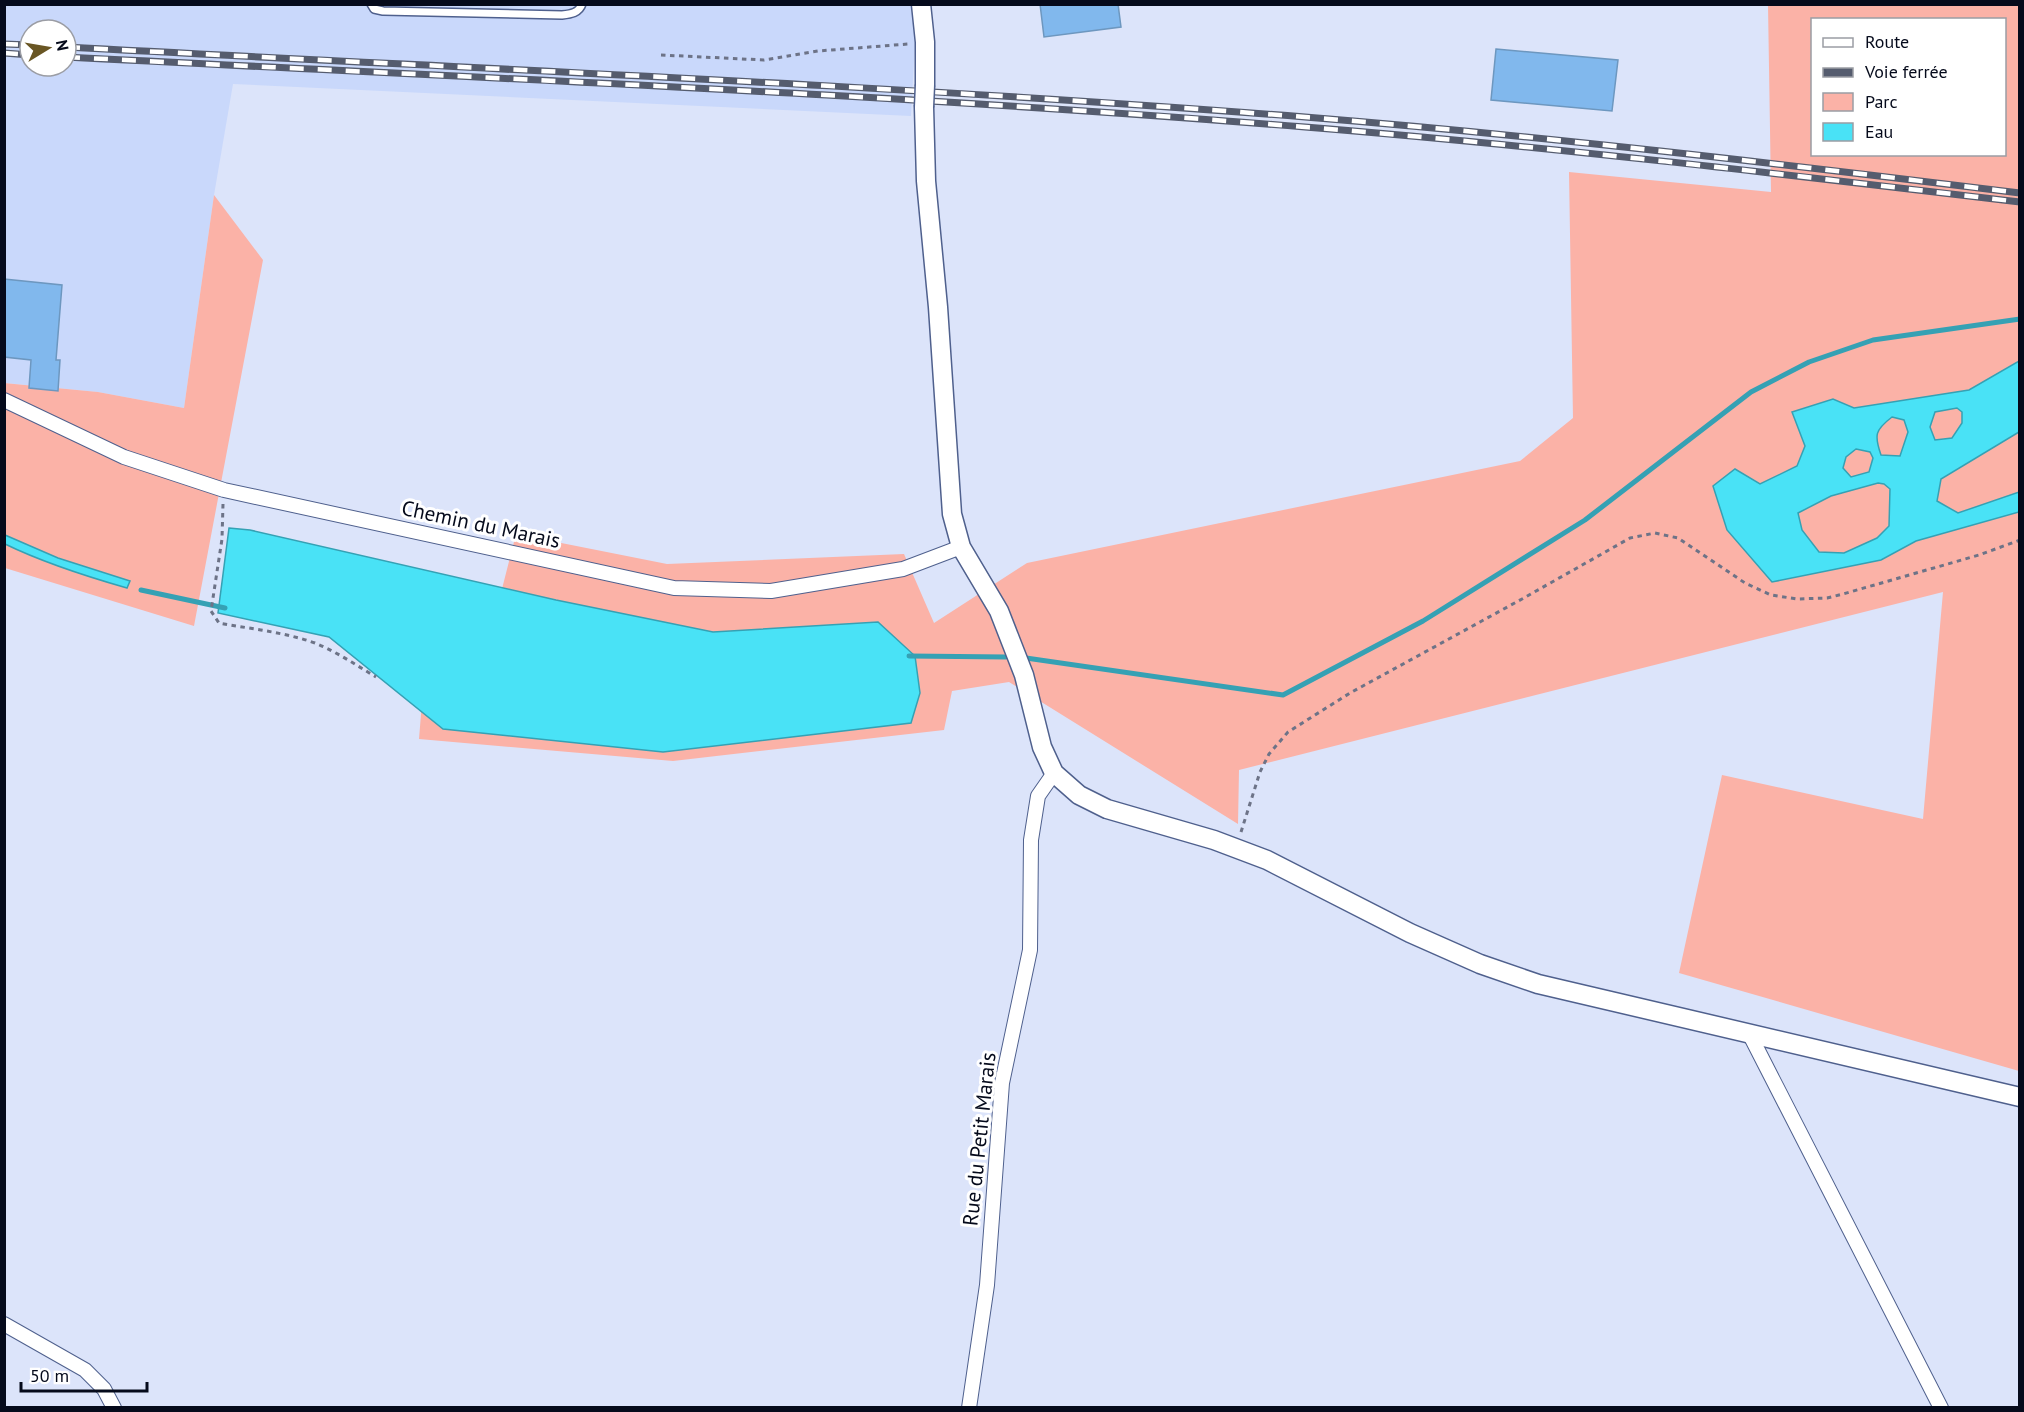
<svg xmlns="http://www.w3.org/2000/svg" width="2024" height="1412" font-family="'PT Sans',sans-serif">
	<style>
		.built { fill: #c9d8fb; fill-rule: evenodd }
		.green { fill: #fbb2a7; fill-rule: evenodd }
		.water { fill: #49e2f6; stroke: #35a1b4; stroke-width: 1.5; fill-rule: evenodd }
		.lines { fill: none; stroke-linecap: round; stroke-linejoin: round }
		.stream { stroke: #35a1b4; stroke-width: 5 }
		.building { fill: #81b8ed; stroke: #6d97bf; stroke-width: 1.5 }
		.service-casing { stroke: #4f608d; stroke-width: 10 }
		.minor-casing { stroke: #4f608d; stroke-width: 16 }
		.tertiary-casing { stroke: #4f608d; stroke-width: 21 }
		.path { stroke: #6d7387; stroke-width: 3; stroke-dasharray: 4.5 4.5; stroke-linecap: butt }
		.service { stroke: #fff; stroke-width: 7 }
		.minor { stroke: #fff; stroke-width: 14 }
		.tertiary { stroke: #fff; stroke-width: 18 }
		.rail-casing { stroke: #555c6e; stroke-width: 7 }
		.rail { stroke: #fff; stroke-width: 4.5; stroke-dasharray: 14; stroke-linecap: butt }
		.tertiary-bridge-casing { stroke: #4f608d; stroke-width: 21; stroke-linecap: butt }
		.tertiary-bridge { stroke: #fff; stroke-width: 18 }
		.labels { text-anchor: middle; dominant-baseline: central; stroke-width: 6; stroke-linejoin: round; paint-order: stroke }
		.street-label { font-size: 21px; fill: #050a1b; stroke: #fff }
	</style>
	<rect width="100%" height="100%" fill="#dce4fa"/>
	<!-- built -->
	<path class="built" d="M5,5h912l-6,111 -678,-32 -19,111 -30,213 -86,-16 -93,-9zM30,30h36v36h-36z"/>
	<!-- green -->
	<path class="green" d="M1768,5h251v1066l-340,-98 43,-198 201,44 20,-227 -704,178 -1,54 -229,-142 -57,9 -8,39 -271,31 -254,-22 9,-111h64l24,-94 151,30 237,-10 30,69 93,-60 493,-102 53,-43 -4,-246 202,20zM1812,20h192v134h-192z
		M214,195l49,65 -69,366 -189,-58 -1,-185 94,9 86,16z"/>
	<!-- water -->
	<path class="water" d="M2019,361v71l-78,47 -4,22 21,12 61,-21v20l-103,29 -35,19 -109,22 -45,-52 -14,-44 22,-17 25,15 37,-18 8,-20 -13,-34 41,-13 21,9 115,-18zM1957,408l5,4v11l-10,15 -17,2 -5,-13 5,-15zM1892,417l12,3 4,12 -8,24 -19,-1c-7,-20 -6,-25 11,-38zM1856,449l14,3 3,6 -4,14 -18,5 -8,-9 3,-11zM1878,483l6,1 6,5 -1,37 -12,12 -33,15 -25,-1 -17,-22 -4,-17 33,-17z
		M229,528l21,2 306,70 157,32 165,-10 37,34 5,37 -9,30 -248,29 -220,-23 -114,-92 -111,-24z
		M5,535l53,23 72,23 -3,7c-42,-12 -83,-25 -122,-44z"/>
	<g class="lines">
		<!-- stream -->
		<path class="stream" d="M141,590l84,18
			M909,656l97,1
			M1026,658l257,37 140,-74 162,-101 166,-128 58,-30 64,-22 147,-21"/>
	</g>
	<!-- building -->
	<path class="building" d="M1040,4h78l3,23 -77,10z
		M1496,49l122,11 -6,51 -121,-11z
		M4,279l58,6 -6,75h4l-2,31 -29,-3 2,-28 -27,-3z"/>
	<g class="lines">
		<!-- service casing -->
		<g class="service-casing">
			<path id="service" d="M371,4l3,5 9,2 179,4c9,-1 17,-2 20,-11"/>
		</g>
		<!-- minor casing -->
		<g class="minor-casing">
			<path id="minor" d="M4,400l120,57 100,33 450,98 97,3 132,-22 58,-22
				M1750,1035l191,373
				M4,1324l81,46 19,19 10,19
				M969,1408l18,-123 15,-202 28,-133 1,-110 7,-44 16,-23"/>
		</g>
		<!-- tertiary casing -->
		<g class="tertiary-casing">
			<path id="tertiary" d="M921,4l4,38v43
				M924,107l2,74 12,126 14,207 9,33 38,64 25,64 18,72 12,26 25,22 28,14 107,31 53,20 143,73 70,31 58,20 482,113"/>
		</g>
		<!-- path -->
		<path class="path" d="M661,55l103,5 54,-9 90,-7
			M223,504l-1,35 -11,72 8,12c32,6 65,9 96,20 22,9 41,22 61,34
			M1241,832l19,-60 9,-18 19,-22 62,-39 172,-94 108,-61 25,-5 23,5 67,45 26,12 26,4 30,-1 16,-4 136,-39 41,-15"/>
		<!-- service -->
		<use href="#service" class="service"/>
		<!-- minor -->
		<use href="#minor" class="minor"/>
		<!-- tertiary -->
		<use href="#tertiary" class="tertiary"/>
		<!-- rail casing -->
		<g class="rail-casing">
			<path id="rail" d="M4,44l26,1
				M66,47c413,22 826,38 1239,70 239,19 477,47 715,76
				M4,53l26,2
				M66,57c413,21 826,37 1239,70 239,19 477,47 715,75"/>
		</g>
		<!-- rail -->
		<use href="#rail" class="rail"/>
		<!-- tertiary-bridge casing -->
		<g class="tertiary-bridge-casing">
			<path id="tertiary-bridge" d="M924,107l1,-22"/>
		</g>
		<!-- tertiary-bridge -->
		<use href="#tertiary-bridge" class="tertiary-bridge"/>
	</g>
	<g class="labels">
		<!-- street labels -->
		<g class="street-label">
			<text transform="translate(481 524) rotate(12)">Chemin du Marais</text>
			<text transform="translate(979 1139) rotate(-84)">Rue du Petit Marais</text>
		</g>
	</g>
	<!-- border -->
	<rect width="2024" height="1412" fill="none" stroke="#050a1b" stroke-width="12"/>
	<!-- legend -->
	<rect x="1811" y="18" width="195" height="138" fill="#ffffff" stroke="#9b9da4" stroke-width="1.5"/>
	<rect x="1823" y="38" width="30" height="9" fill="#ffffff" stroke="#9b9da4" stroke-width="1.5"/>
	<text x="1865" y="48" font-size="18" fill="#050a1b">Route</text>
	<rect x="1823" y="68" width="30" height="9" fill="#555c6e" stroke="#9b9da4" stroke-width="1.5"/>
	<text x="1865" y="78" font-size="18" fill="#050a1b">Voie ferrée</text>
	<rect x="1823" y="93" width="30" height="18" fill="#fbb2a7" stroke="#9b9da4" stroke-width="1.5"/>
	<text x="1865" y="108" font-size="18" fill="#050a1b">Parc</text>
	<rect x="1823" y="123" width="30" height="18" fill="#49e2f6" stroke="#9b9da4" stroke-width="1.5"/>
	<text x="1865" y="138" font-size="18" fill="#050a1b">Eau</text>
	<!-- north arrow -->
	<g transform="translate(48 48) rotate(79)"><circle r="28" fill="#ffffff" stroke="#9b9da4" stroke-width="1.5"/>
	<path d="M0-4.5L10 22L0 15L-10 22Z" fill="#695624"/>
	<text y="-9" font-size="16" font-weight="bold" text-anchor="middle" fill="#050a1b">N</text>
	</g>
	<!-- scale -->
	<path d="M21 1382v9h126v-9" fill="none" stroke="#050a1b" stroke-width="3"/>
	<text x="30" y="1382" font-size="18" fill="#050a1b" stroke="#ffffff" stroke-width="4.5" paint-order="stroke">50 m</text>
</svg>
